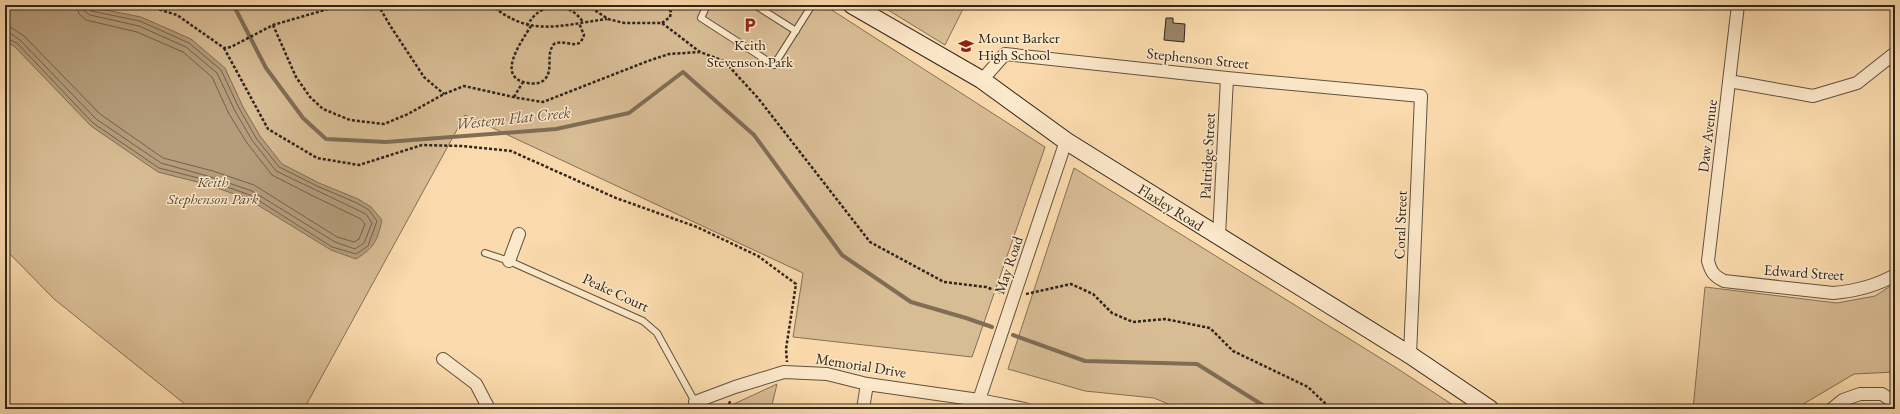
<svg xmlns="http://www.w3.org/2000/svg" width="1900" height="414" font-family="'EB Garamond',serif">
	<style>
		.green { fill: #d8bc94; stroke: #837058 }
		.water { fill: #b59d7c; stroke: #7f6d56 }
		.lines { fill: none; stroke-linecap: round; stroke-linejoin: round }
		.shore { stroke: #72614c; stroke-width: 1 }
		.stream { stroke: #7f6d56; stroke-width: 4 }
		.building { fill: #998467; stroke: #2e251c }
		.lane-casing { stroke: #615240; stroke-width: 8 }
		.street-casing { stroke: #615240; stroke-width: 14 }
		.secondary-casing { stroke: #2e251c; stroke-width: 19 }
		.path { stroke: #2e251c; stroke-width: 2.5; stroke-dasharray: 3 2; stroke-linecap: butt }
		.lane { stroke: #fce8ca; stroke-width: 6 }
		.street { stroke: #fce8ca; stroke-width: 12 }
		.secondary { stroke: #fce8ca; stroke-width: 17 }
		.labels { text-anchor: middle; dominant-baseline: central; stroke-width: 3; stroke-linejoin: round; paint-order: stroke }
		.poi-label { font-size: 15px; fill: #2e251c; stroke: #fce8ca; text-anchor: start }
		.street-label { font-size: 15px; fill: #2e251c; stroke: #fce8ca }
		.park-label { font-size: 15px; font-style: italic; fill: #584b3a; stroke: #fce8ca }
		.water-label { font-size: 16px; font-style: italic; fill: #5d4f3e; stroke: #fce8ca }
	</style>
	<rect width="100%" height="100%" fill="#fbdbad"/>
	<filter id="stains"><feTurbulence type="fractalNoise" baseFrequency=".005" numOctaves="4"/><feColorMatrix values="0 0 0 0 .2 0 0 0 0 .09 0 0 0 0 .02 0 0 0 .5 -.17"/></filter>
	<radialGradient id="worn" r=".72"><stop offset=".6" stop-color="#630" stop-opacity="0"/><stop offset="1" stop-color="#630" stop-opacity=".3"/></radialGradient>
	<!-- green -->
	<path class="green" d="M5,5h819l221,142 -73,210 -179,-20 10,-64 -338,-158 -161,294h-113l-137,-110 -49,-50z
		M880,5h85l-20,40z
		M1074,168l324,201 61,40h-279l-26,-11 -69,-7 -77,-22z
		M1895,283v89l-41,2 -59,35h-102l12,-122 132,16 38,-7z
		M777,384l-6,25h-48z"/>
	<!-- water -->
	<path class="water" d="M5,5h76l60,12 50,22 34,29 18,39 17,29 22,28 37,19 39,16 13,8 11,13c-5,21 -7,27 -26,39l-25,-9 -83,-51 -39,-14 -51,-13 -67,-46 -77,-80 -9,-5z"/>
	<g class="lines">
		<!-- shore -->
		<path class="shore" d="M5,26l7,2 12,8 76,78 63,44 50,13 41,14 83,52 17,5 5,-3 6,-15 -4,-5 -48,-23 -41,-21 -25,-32 -18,-29 -17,-37 -29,-25 -46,-20 -51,-12 -7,-6 -2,-9
			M5,33h5l10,7 76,79 65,44 50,14 41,14 83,51 20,7 9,-6 8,-20 -6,-9 -90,-43 -24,-31 -17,-29 -18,-38 -31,-26 -47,-21 -49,-11 -6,-4 -1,-6
			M5,38l12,5 76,80 66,45 51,13 40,14 82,52 24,7 12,-8 9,-25 -8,-11 -12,-7 -40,-17 -38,-19 -23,-29 -17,-30 -18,-38 -32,-27 -49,-22 -49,-10 -3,-6"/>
		<!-- stream -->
		<path class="stream" d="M229,5l6,3 31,60 37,50 23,21 60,3 170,-13 73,-16 54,-41 71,63 88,120 69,47 55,16 26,9
			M1013,335l72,26 112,3 72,45"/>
	</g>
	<!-- building -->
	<path class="building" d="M1166,18h7v5l12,1 -1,18 -20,-2z"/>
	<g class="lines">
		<!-- lane casing -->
		<g class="lane-casing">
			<path id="lane" d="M707,5l-6,13 73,47 38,-60
				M755,5l41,26
				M485,253l24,8 134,60 14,12 38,69"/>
		</g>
		<!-- street casing -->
		<g class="street-casing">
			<path id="street" d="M1738,5l-30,256c3,11 6,15 16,20l109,12c23,-2 43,-7 62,-18
				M982,80l23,-26 222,24 194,18 -11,259
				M1729,81l84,15 44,-13 38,-30
				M1219,236l8,-158
				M509,261l10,-27
				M443,359l33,25 13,25
				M979,400l87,-259
				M695,402l40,-15 49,-15 43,2 40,10 112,16 46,9
				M863,409l4,-25
				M1832,409l11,-9 17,-6h22l13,9"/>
		</g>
		<!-- secondary casing -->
		<g class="secondary-casing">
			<path id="secondary" d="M852,5l130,75 84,61 344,214 80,54"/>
		</g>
		<!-- path -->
		<path class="path" d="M145,5l32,10 47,33 7,-1 42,-22 69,-20
			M378,5l13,22 33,50 20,17
			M491,5c40,33 69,20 116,14
			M587,5l21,14 16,4h38l38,29 24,9 34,37 112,144 74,40 42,5 16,6
			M662,23l8,-6 1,-5 -4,-7
			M273,25l23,52 14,20 13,12 27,11 34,4 24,-10 36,-20 20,-8 54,12 25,4 105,-41 21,-7 31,-2
			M527,26c13,-25 41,-26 56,-4
			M531,26c-9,15 -37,52 -3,57 6,1 13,1 17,-4 9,-10 0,-24 9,-35 10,-5 19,4 27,-2l3,-7 -5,-12
			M224,48l44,81 49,29 42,7 63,-20 40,1 49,5 105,47 81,29 61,29 38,28 -10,65 1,13
			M514,97l9,-15
			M1026,294l45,-10 22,10 19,19 21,9 32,-3 45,9 23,23 75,36 23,22
			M728,409l2,-8"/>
		<!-- lane -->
		<use href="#lane" class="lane"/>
		<!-- street -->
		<use href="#street" class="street"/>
		<!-- secondary -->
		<use href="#secondary" class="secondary"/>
	</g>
	<!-- icons -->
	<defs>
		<g id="parking-bare" transform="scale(1.2)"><path d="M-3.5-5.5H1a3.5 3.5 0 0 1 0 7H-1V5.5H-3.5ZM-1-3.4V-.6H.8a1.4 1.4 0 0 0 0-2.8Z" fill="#8f2418" stroke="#fce8ca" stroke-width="2.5" paint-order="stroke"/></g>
		<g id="school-bare" transform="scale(1.2)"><path d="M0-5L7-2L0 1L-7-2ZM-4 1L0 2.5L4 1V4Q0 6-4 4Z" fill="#8f2418" stroke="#fce8ca" stroke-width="2.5" paint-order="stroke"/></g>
	</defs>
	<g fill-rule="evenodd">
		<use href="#parking-bare" x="750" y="25"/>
		<use href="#school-bare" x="966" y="46"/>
	</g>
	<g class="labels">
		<!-- poi labels -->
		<g class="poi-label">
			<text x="978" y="37">Mount Barker<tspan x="978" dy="17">High School</tspan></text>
			<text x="750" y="44" text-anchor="middle">Keith<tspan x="750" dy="17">Stevenson Park</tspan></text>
		</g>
		<!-- street labels -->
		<g class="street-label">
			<text transform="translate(1198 58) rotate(6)">Stephenson Street</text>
			<text transform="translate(1707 136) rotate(-83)">Daw Avenue</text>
			<text transform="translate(1207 156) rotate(-87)">Paltridge Street</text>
			<text transform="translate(1171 207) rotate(32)">Flaxley Road</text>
			<text transform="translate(1400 225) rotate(-88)">Coral Street</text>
			<text transform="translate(1008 265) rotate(-71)">May Road</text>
			<text transform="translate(1804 272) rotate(4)">Edward Street</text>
			<text transform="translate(616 292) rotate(25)">Peake Court</text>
			<text transform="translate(861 365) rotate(9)">Memorial Drive</text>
		</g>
		<!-- park labels -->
		<g class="park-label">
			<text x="213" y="181">Keith<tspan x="213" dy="17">Stephenson Park</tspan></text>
		</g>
		<!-- water labels -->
		<g class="water-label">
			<text transform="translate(513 118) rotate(-6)">Western Flat Creek</text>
		</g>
	</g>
	<!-- margin -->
	<rect width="1900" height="414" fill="none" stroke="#fbdbad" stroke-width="20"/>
	<rect x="6" y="6" width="1888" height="402" fill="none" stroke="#2e251c" stroke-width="2"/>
	<rect x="10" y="10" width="1880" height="394" fill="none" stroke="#2e251c"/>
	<rect width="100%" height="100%" filter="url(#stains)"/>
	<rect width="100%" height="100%" fill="url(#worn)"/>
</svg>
